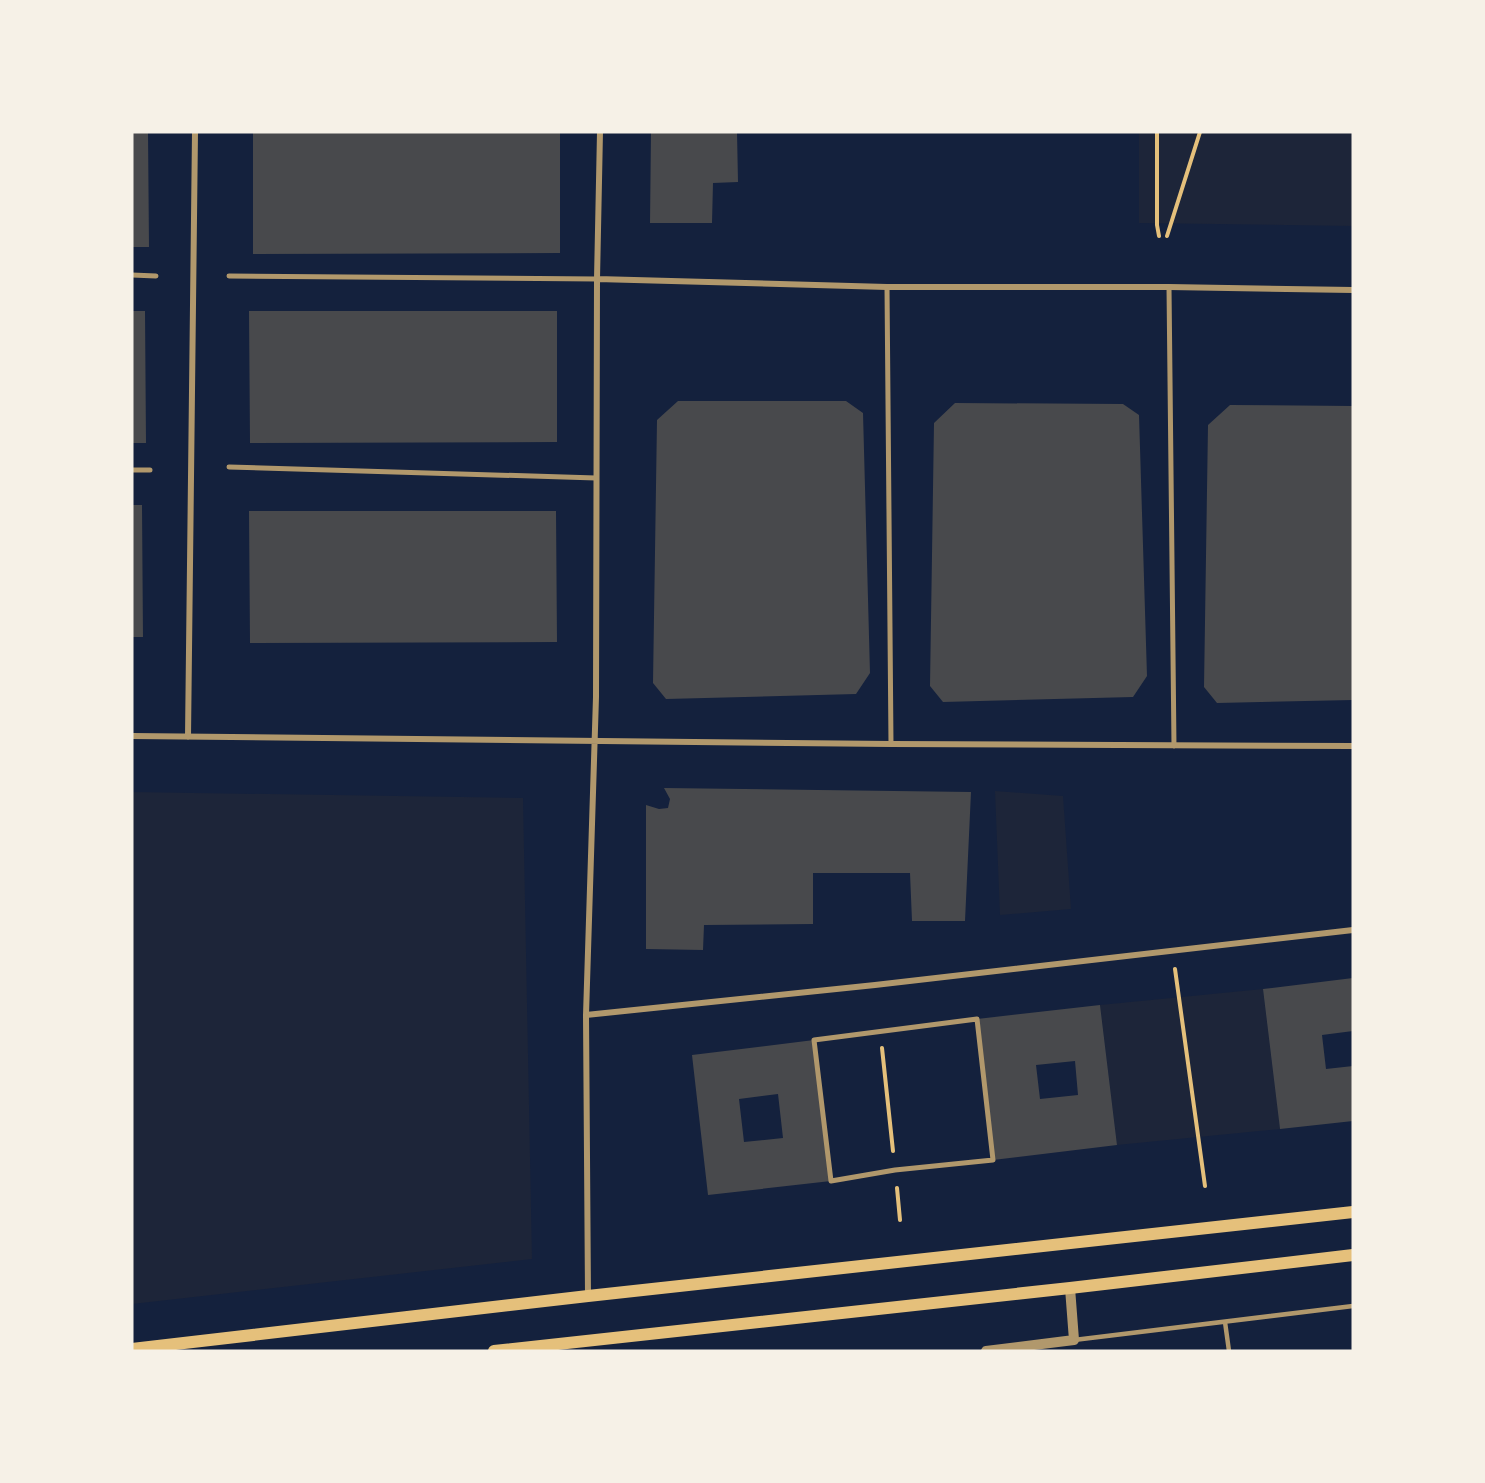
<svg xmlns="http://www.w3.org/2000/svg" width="1485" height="1483" font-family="'Exo 2',sans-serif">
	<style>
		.green { fill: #1d2539 }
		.building { fill: #48494c; fill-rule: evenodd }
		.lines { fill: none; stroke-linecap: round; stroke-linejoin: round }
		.path { stroke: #e5c07b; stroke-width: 4 }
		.service { stroke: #b1986c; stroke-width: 4.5 }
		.pedestrian { stroke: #b1986c; stroke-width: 5 }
		.minor { stroke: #b1986c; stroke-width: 6 }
		.tertiary { stroke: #b1986c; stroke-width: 10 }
		.secondary { stroke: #e5c07b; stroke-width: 12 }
	</style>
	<rect width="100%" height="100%" fill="#14213d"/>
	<!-- green -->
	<path class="green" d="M1139,132h214v94l-214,-3z
		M995,791l68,5 8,113 -71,6z
		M132,792l391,6 9,461 -400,45z
		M1263,989l17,140 -163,16 -17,-140z"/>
	<!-- building -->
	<path class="building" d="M132,132h16l1,115h-17z
		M253,132h307v121l-307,1z
		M651,132h86l1,50 -25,1 -1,40h-62z
		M132,311h13l1,132h-14z
		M249,311h308v131l-307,1z
		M678,401h168l17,12 7,260 -14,21 -190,5 -13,-16 4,-263z
		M955,403l168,1 16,11 8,261 -14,21 -190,5 -13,-16 4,-263z
		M1230,405l123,1v294l-136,3 -13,-16 4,-262z
		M132,505h10l1,132h-11z
		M249,511h307l1,131 -307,1z
		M664,788l307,4 -6,129h-53l-2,-48h-97v51l-109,1 -1,25 -57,-1v-144l13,4 9,-1 2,-9z
		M1353,978v53l-31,4 4,34 27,-3v55l-73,8 -17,-140z
		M1100,1005l17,140 -124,15 -16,-141zM1075,1061l3,34 -38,4 -4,-34z
		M814,1040l17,141 -123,14 -16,-140zM778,1094l5,44 -39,4 -5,-43z"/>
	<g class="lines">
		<!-- path -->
		<path class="path" d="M1157,132v93l2,11
			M1167,236l33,-104
			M1175,969l30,217
			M882,1048l11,103
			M897,1188l3,32"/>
		<!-- service -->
		<path class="service" d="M1225,1322l4,29
			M1074,1340l279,-34"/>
		<!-- pedestrian -->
		<path class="pedestrian" d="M132,275l24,1
			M229,276l368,3
			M887,287l4,457
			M1169,287l5,459
			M229,467l367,11
			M132,470h18
			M977,1019l16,141 -98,10 -64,11 -17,-141z"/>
		<!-- minor -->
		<path class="minor" d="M597,279l290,8h282l184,3
			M132,736l759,8 462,2
			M188,737l7,-605
			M586,1015l289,-30 478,-55
			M588,1296l-2,-281 10,-318 1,-418 3,-147"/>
		<!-- tertiary -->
		<path class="tertiary" d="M986,1351l88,-11 -4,-52"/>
		<!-- secondary -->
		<path class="secondary" d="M132,1349l456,-53 765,-84
			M494,1351l576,-63 283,-33"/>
	</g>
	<!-- border -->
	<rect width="1485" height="1483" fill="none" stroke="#f6f1e7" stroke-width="267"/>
</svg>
